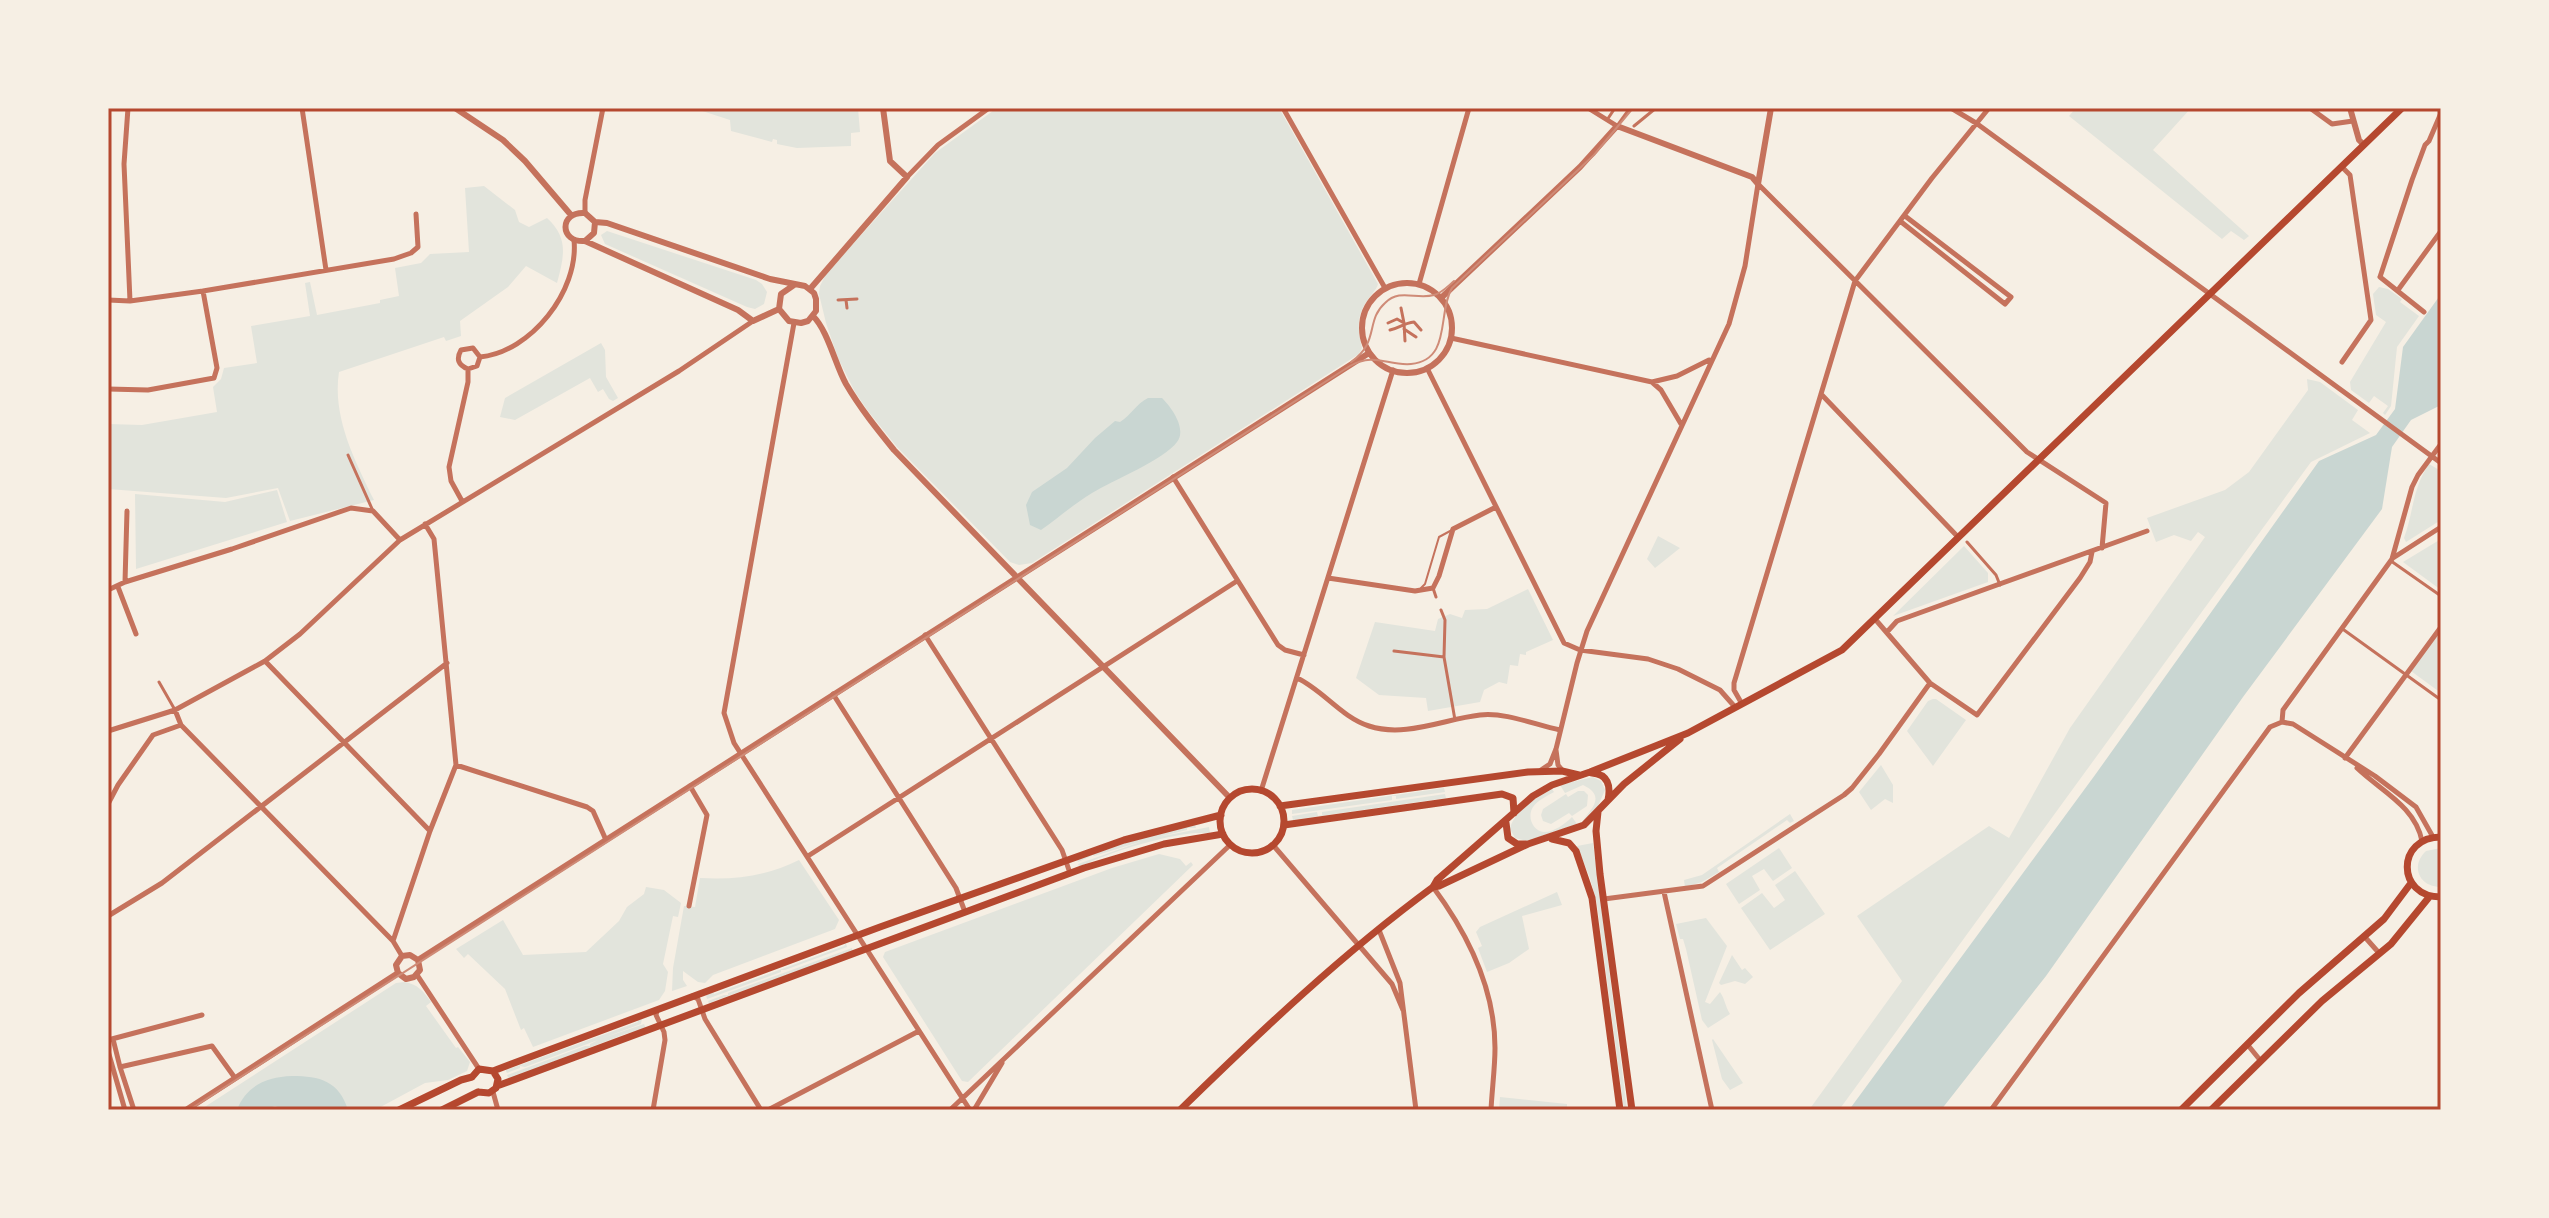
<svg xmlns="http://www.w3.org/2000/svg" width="2549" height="1218" font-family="'Space Grotesk',sans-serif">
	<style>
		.green { fill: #e2e4dc }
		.water { fill: #c9d6d2 }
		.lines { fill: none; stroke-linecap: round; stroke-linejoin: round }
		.service { stroke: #c5725c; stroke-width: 2 }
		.pedestrian { stroke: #c5725c; stroke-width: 3 }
		.minor { stroke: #c5725c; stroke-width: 5 }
		.tertiary { stroke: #c5725c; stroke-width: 6 }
		.primary { stroke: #b5482f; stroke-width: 7 }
		.tram { stroke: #cf8b77; stroke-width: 2 }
		.neatline { fill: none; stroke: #b5482f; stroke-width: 3 }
	</style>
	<rect width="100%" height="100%" fill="#f6efe4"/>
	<!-- green -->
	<path class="green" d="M693,108h165l2,24 -9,1v13l-54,2 -20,-4v-4l-4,-1 -1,3 -41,-11 -1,-11z
		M997,108h282l99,176c-2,7 -7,10 -11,17 -11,15 -9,31 -5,47l-3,6 -327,209 -13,2 -9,-3 -113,-115 -29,-36 -13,-19 -17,-34 -12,-35 -7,-29 1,-8 6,-12 109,-121z
		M2076,108h115l-38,42 96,86 -5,4 -13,-9 -9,8 -153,-123z
		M484,186l31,24 4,12 10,5 18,-9c22,20 17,39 10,65l-31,-17 -18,21 -48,34 1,15 -15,5 -2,-4 -105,35c-7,45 16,89 35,128l-84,21 -12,-33 -52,10 -118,-9v-65l34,1 75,-13 -4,-25 8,-8 3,-11 33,-5 -6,-37 59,-10 -5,-33 5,-1 7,33 63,-12v-3l19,-4 -4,-28 26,-5 9,-9 39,-2 -4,-64z
		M607,231l149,49 6,4 5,8 -3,12 -9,5 -8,-2 -142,-63 -4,-9z
		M2379,287l9,2 14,10 -2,3 19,14 -22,31 -6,59 -6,9 -2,-2 5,-7 -14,-10 -5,7 -18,-13 -1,-8 36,-60 -10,-7 -3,-21z
		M601,343l4,7 1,27 12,21 -5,3 -4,-2 -6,-10 -5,3 -8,-14 -75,42 -15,-3 5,-19z
		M2307,379l13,3 38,28 -6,10 18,13 -59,29 -472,648h-30l93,-129 -45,-65 132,-90 20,12 61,-110 135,-191 -7,-5 -7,9 -17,-6 -18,7 -9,-24 78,-28 24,-18 59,-82z
		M2429,464l12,7v49l-35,22 -2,-4c10,-27 8,-49 25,-74z
		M277,490l10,32 -151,47 -1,-75 90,8z
		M1658,536l22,12 -25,20 -8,-9z
		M2441,539v51l-38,-28z
		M1964,546l24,27v9l-95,34z
		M1528,589l25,51 -27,12v3l-6,-1 -2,12 -8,-1 -3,19 -8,-2 -15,8 -4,12 -52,9 -2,-13 -47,-3 -23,-17 19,-56 60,9 3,-12 12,-5 12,4 3,-8 22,-1z
		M2441,630v63l-30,-22z
		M1933,699h3l30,21 -33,46 -26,-35 21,-30z
		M1881,765l12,20v18l-8,-4 -14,11 -12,-18z
		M1593,777l8,4 4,9 -7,16 -15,14c9,-12 23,-24 0,-35l-18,8 -5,-8z
		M1444,788l1,4 -49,7v-3h-4v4l-100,14v-4z
		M1552,789l2,3c-7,4 -16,8 -21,15 -6,9 -1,24 11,25 10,0 21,-8 28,-15l5,7 -50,17 -12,-3 -5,-9c3,-18 28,-32 42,-40z
		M1578,791h6l4,4 -1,11 -15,10 -3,-3 -18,11 -8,-3 -2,-6 2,-6 23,-15 2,3z
		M1445,794l1,4 -153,22 -1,-4 25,-4 1,4 4,-1v-3z
		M1790,814l4,7 -4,2 -3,-3 -70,48 2,4 -17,10 -17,5 -1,-7 18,-5z
		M1195,825l1,3h-9v2l-29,7 51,-10 1,6c-4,0 -8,0 -12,0 -24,0 -99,21 -118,35l-2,-4 65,-23 -49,15 -1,-1 -15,7 -2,-4 53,-17z
		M1593,843l34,267h-3l-27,-206 -7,-26 -13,-32z
		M1779,848l13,20 -19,13 -9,-12 -12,7 8,14 -21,14 -13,-20z
		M2441,848v39c-22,0 -31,-21 -15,-36z
		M1159,854l21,5 6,7 5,-4 2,3 -225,217 -6,-1 -79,-124 2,-5 227,-84z
		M799,860l40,60 -4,9 -122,46 -8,8 -7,-1 -15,-11v9l4,6 -15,5 1,-23 11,-62 11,1 5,-29c36,2 67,-2 99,-18z
		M1795,871l30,43 -55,36 -29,-42 21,-15 12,15 11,-8 -10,-15z
		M646,887l18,3 17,13 -3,14 -5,-1 -10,48 5,8 -3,19 -6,9 -126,47 -9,-19 -3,2 -16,-41 -37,-35 -4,4 -8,-9 47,-29 20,35 63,-3 33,-31 8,-14 17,-13z
		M1557,892l5,13 -40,11 7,33 -20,14 -22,9 -9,-24 4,-2 -6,-14 4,-5z
		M1706,918l21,28 -22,56 5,2 10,-12c5,7 5,14 10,22l-22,14 -6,-8 -16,-71 -3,-10h-3l-4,-15z
		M846,943l1,4 -62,23h-4v2l-74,27 -1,-4 7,-3 1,2 130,-48z
		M852,948l1,4 -139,49 -4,4 -2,-4 16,-6h4v-2z
		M1732,955l10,15 3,-2 8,9 -8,7 -10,-3 -14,4 -2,-2z
		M404,982c14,2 19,9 27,20l-5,4 30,42 2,-1 12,15 -3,9 -19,9 -23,3 -50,27h-175l196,-127z
		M642,1018l-1,6 -38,14 41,-14 2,5 -21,5 -116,45 -2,-4 78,-29h5v-2l8,-4 -73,27 -5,-1v2l-13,5 -2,-4 7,-1 126,-46 -1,-2z
		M1713,1039l30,44 -13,7 -8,-11 -10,-39z
		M1500,1097l67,7v6h-68z"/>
	<!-- water -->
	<path class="water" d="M2441,294v111l-30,15 -19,27 -10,62 -139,188 -197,279 -105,134h-92l246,-335 224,-314 57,-26 19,-26 8,-62z
		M1148,398h14c10,10 25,31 15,44 -12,17 -65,39 -85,51 -18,11 -34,25 -51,37l-11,-5 -4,-20 6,-13 35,-24 28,-30 20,-17 5,1c11,-7 16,-18 28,-24z
		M292,1076c28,0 47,5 56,34h-62l-11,-4 -12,4h-26c9,-24 29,-33 55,-34z"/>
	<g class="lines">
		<!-- service -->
		<path class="service" d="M1421,588l4,-4 14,-47 13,-7"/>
		<!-- pedestrian -->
		<path class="pedestrian" d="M1607,120l8,-12
			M1617,126l13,-18
			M1634,126l22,-18
			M838,300l19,-1
			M846,300l1,8
			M1401,308l3,15
			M1388,323l9,-4 7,4 1,18
			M1404,329l12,8
			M1390,330c9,-2 14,-7 24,-8l7,8
			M348,455l25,56
			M1967,542l29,33 4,10
			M2391,561l50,35
			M1433,588l3,9
			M1441,610l4,10 -1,37 11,63
			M2344,630l97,70
			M1394,651l50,6
			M159,682l16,28"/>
		<!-- minor -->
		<path class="minor" d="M128,108l-4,56 6,137
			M302,108l24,162
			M1283,108l102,180
			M1588,108l29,18
			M1951,108l25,15 465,340
			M2310,108l22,16 21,-3
			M907,177l31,-32 51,-37
			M1759,185l268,267 79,51 -4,45
			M585,213v-13l18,-92
			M1900,221l105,83 6,-7 -106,-81
			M2380,277l32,-97 13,-35 4,-4 12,-28
			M2380,277l44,35
			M1419,284l50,-176
			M2398,290l43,-59
			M108,300l22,1 73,-10 191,-32 17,-6 7,-6 -2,-33
			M794,323l-70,390 10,30 236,367
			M1451,338l201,44 25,-6 32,-16
			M480,357c51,-5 99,-66 94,-117
			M2342,362l29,-42 -21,-145 -8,-8
			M1427,368l137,275 16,7 68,9 30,10 42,21 15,17
			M468,369c-10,-4 -12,-10 -7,-19l12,-2 7,9
			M468,369l9,-3 3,-9
			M1653,383l8,7 20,34
			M108,389l40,1 66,-12 3,-10 -14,-77
			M1821,394l137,143
			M1173,477l105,168 7,5 19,5
			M462,501l-11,-20 -2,-14 19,-85v-13
			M2393,558l48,-31
			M1328,578l87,13 18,-3 6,-12 14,-47 43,-22
			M125,582l2,-71
			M118,587l18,47
			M108,590l17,-8 107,-33 119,-41 22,3 27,29
			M1875,619l55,64 47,32 103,-137 10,-16 2,-10
			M1887,632l10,-11 250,-90
			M925,635l137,215 8,23
			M265,661l165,170
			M1297,678c26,12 44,39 72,48 36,12 75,-7 111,-11 26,-3 55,10 80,15
			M833,694l123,194 9,24
			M1742,704l-8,-14v-7l121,-402 77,-103 57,-70
			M175,710l6,15 212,216 9,15
			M2282,722l1,-12 109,-151 20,-72 6,-12 23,-31
			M108,731l67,-21 90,-49 35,-27 100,-94 279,-169 74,-50
			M1556,750l2,15 4,5
			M2345,758l96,-131
			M456,765l131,42 6,4 13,29
			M2357,768c24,23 58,38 65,73
			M1541,770l9,-6 6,-15 21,-86 10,-32 142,-307 16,-58 13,-82
			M1261,791l132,-421
			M108,804l10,-19 35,-50 28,-10
			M1273,845l119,139 11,26
			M808,856l429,-275
			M1433,887c35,47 62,102 62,161 0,20 -3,41 -4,62
			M1664,892l48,218
			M1604,899l99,-13 141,-91 8,-7 27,-34 51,-71
			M689,906l18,-91 -17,-29
			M108,916l54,-33 285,-220
			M1379,930l21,53 16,127
			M2364,936l15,17
			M393,941l37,-110 26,-66 -22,-226 -9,-15
			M417,975l62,94
			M693,996l5,3 7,20 56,91
			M113,1039l7,28
			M108,1040l94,-25
			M2247,1044l13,16
			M108,1051l17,59
			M493,1092l5,18
			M134,1110l-14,-43 92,-21 23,32
			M653,1110l12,-70 -1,-8 -8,-17 1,-4
			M768,1110l151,-79
			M950,1110l280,-265
			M974,1110l28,-47
			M1733,1110h12
			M1991,1110l279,-383 12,-5 11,2 82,52 41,31 17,30"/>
		<!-- tertiary -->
		<path class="tertiary" d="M455,108l48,32 22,21 46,54
			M2350,108l9,32 5,5
			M1758,184l13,-76
			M595,222l12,1 163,56 35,7 9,7 2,6v12l-8,10 -7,2 -12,-2 -10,-12 2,-15 13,-9
			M585,241l9,-8 1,-11 -10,-9c-26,-2 -26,30 0,28l153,69 15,11 26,-12
			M1362 328a45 45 0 1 1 90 0a45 45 0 1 1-90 0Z
			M810,289l97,-112 -17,-16 -7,-53
			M1441,298l139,-131 37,-41 135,51 6,7
			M813,316c15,15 22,48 33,68 14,24 31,45 48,66l336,348
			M418,960l951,-607
			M398,973l-2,-8 6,-9 8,-1 8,5
			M398,973l8,6 8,-2 6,-7 -2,-10
			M186,1110l212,-137"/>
		<!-- primary -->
		<path class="primary" d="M1592,773c16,1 19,13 16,27
			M1220 821a32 32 0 1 1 64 0a32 32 0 1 1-64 0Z
			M1280,806l248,-34 34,-1 17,4
			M1598,812l-2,19 4,43 32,236
			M1506,823l2,15 9,6h9
			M1284,825l218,-31 11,4 1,15
			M2441,837c-45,0 -45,60 0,60
			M1552,839l17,4 7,8 16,47 28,212
			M1433,887l6,-1 89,-42 56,-19 40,-41 56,-45
			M472,1077l7,-8 14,2 37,-14 350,-130 244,-87 97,-25
			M497,1086l587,-218 80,-24 59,-10
			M478,1092l11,1 7,-5 2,-9 -5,-8
			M399,1110l62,-30 11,-3
			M442,1110l36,-18
			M1180,1110c81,-79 162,-156 253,-223l4,-7 96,-84 19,-11 38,-13 98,-39 154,-83 560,-542
			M2181,1110l118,-117 85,-74 27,-36
			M2211,1110l111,-109 69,-57 39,-48"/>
		<!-- tram -->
		<path class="tram" d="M1351,362c29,-20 14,-41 34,-59 15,-15 31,-3 49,-8 8,-2 14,-9 20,-14
			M189,1110l1161,-744c25,-14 37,0 61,-2 41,-4 26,-51 41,-76l142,-133 39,-47"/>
	</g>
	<!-- border -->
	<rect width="2549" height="1218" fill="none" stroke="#f6efe4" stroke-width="220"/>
	<rect x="110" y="110" width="2329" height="998" class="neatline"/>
</svg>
